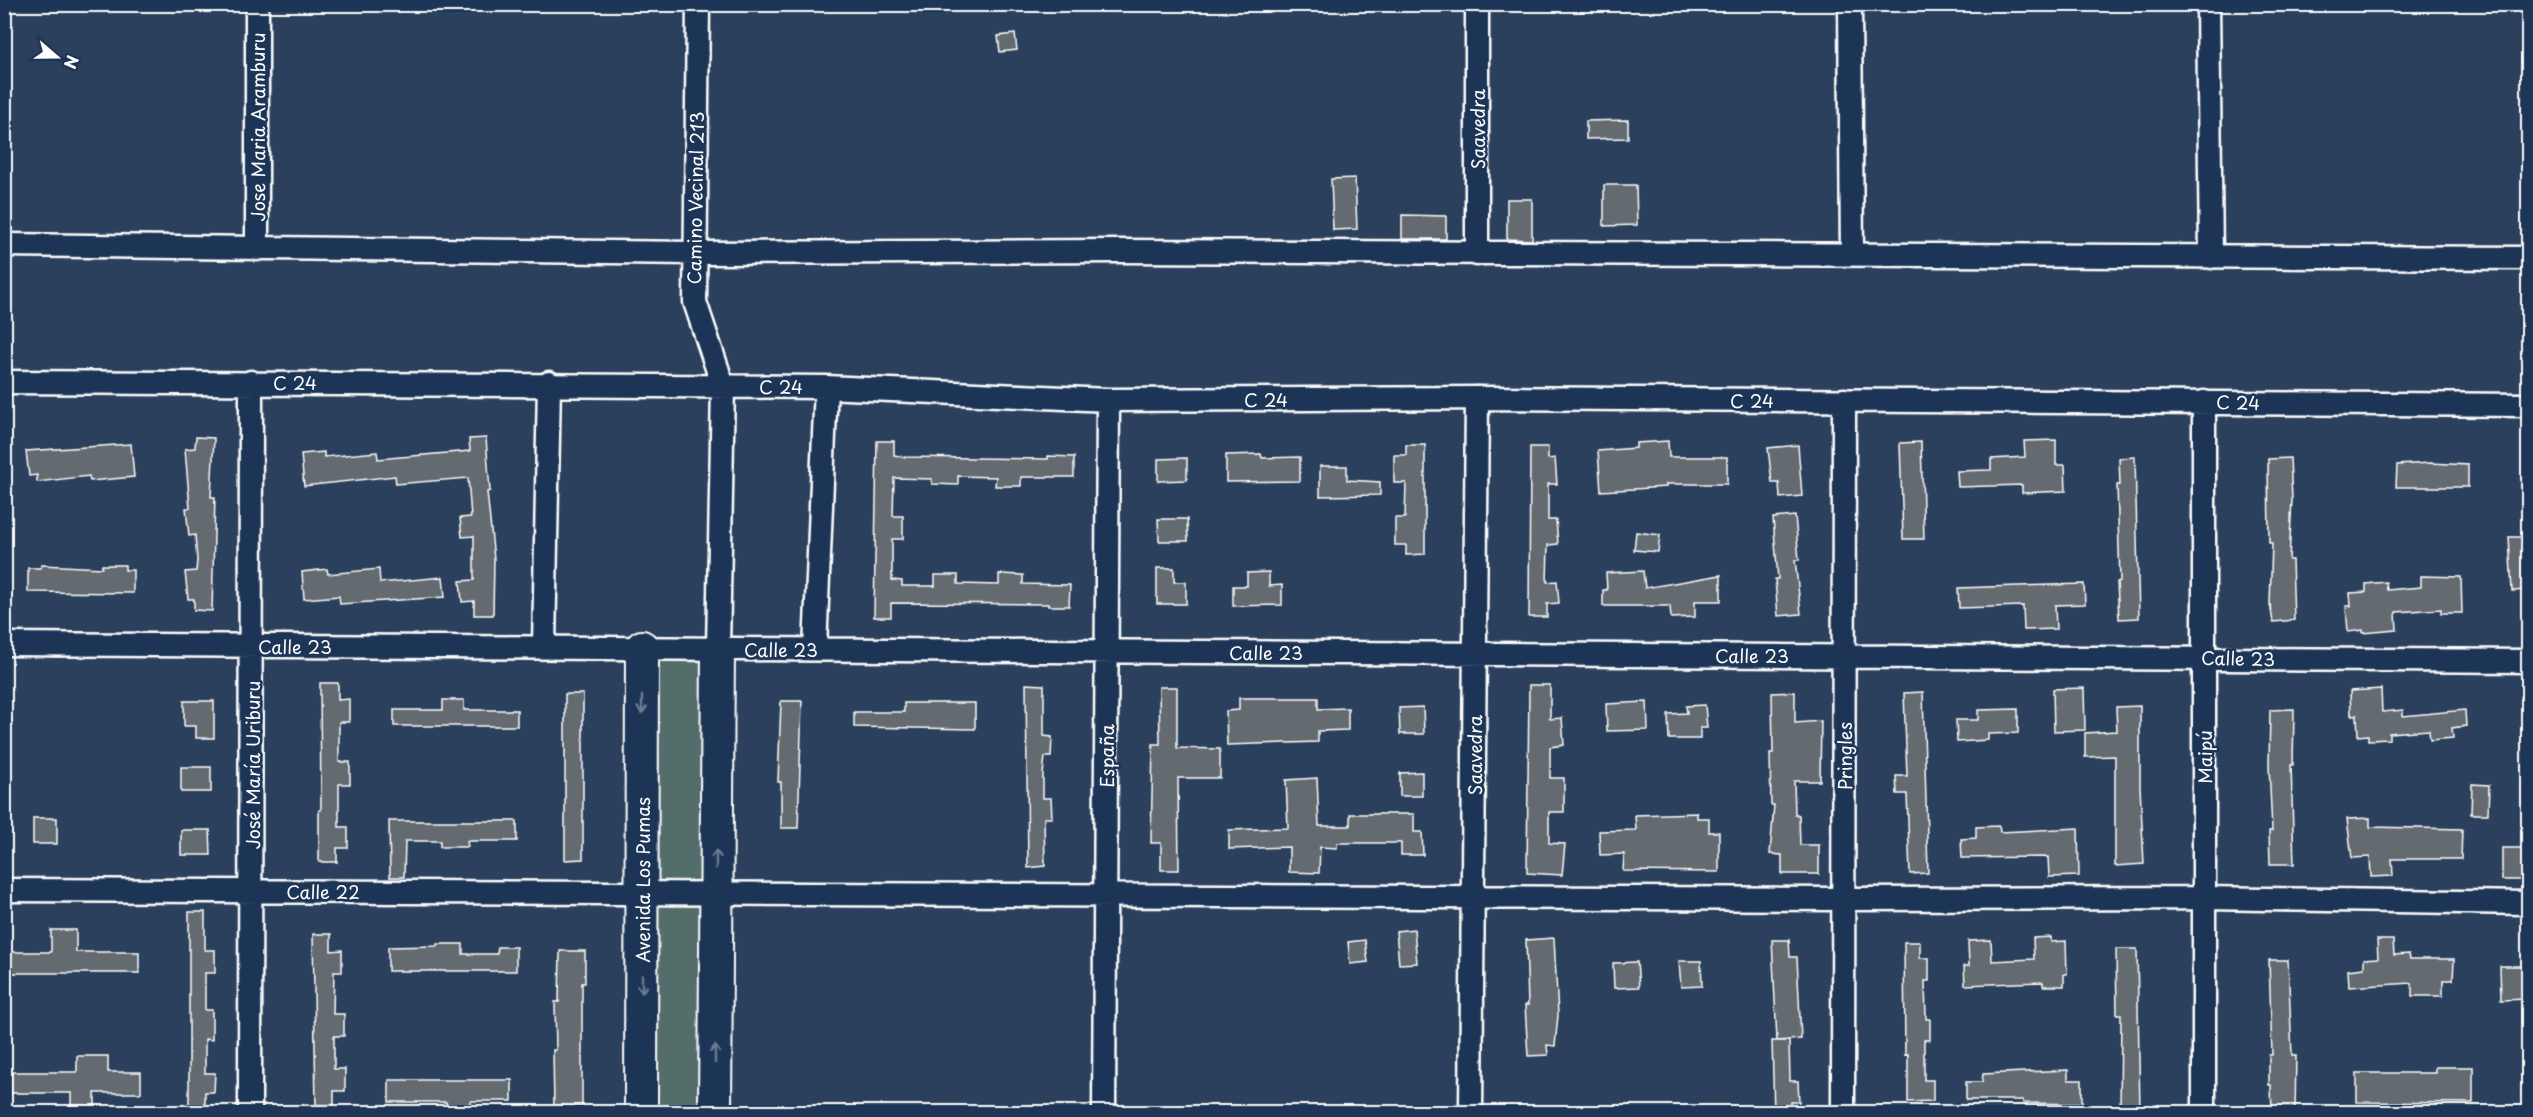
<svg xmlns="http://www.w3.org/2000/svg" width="2533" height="1117" font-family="'Playpen Sans',sans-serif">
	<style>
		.green { fill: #536e6b; stroke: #a9b6b5; stroke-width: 1.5 }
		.building { fill: #636a6f; stroke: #fff; stroke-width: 1.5 }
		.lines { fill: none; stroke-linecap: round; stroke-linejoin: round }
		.street-casing { stroke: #fff; stroke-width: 27 }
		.secondary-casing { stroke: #fff; stroke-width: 36 }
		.street { stroke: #1d3557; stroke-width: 22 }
		.secondary { stroke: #1d3557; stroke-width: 32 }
		.oneway { stroke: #6c7c92 }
		.labels { text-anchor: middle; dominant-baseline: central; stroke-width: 5; stroke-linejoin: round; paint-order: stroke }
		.street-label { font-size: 18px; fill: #fff; stroke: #1d3557 }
	</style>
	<rect width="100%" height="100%" fill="#2b405c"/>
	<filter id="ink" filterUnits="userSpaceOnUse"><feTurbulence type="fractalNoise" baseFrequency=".0167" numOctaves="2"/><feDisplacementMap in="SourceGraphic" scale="12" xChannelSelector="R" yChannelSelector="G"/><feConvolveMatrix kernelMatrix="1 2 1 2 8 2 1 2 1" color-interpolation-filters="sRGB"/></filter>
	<g filter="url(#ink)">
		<!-- green -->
		<path class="green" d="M643,648l74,1 -3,463h-73z"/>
		<!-- building -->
		<path class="building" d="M1015,34l2,16 -17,2 -2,-16z
			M1628,120v18l-42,1v-18z
			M1355,178l2,51 -24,1 -2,-51z
			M1604,185h32l1,40 -33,1z
			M1507,199h25v41l-25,-1z
			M1402,215l44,1v23h-44z
			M196,437l18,1 -3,59h4l-3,114 -18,-1v-11h-6l-3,-27 11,-1 1,-11 -2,-25 -6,1 -3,-28h4l-5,-59 10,-1z
			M486,438l4,53 -3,1 7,67 -1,56h-19v-14l-12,1 -2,-21 14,-1v-44l-12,1 -2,-19 11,-1 -3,-39 -72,6 -1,-8 -91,10 -3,-32 23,-2v5l53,-5 1,7 92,-8 -1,-12z
			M2056,440v25h9l1,26 -44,2v-8l-64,2 -1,-16 34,-1v-11l34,-2 -1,-16z
			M877,441h17v14l11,2 143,2v-3l26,1v20h-53v9h-26l1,-9 -38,-1v9l-26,-1v-5l-38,-1 -1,38h10v23h-11v41l10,1v5h33v-11h23v9l41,1v-11l24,1v9l47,1 -1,21h-21v-2l-157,-1v14h-17z
			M1668,441l1,16h58v27h-61v3l-65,4 -3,-40 38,-3v-5z
			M1921,442l3,97h-21l-3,-96z
			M131,444l3,33 -44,4 -1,-5 -52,6v-7l-8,1 -3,-25z
			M1406,445h19v109l-19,1v-10h-11v-27h10l1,-35h-12v-28h12z
			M1798,445l4,51 -22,2 -1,-15h-7l-4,-35z
			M1530,447h18v12l7,-1 2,26h-9v36h8l2,24 -10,1 -1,37 10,-1 2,22 -12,1v13h-18z
			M1261,454l1,4 38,-1v24l-74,1v-27z
			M2135,457l4,161 -20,1 -2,-37 3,-1 -3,-96h3l-1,-27z
			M1187,458v22l-29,1v-22z
			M2290,458l2,41 -3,61h3l2,60 -21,2 -3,-18 2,-61h-3l-1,-84z
			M2431,463l37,2v22h-72l1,-22z
			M1320,466h27v14l33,2v13l-60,1z
			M1795,516l4,44h-4l6,54 -23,2 -3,-37h3l-5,-61z
			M1158,519h29l1,22h-29z
			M1636,532l24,3 -2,17 -24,-2z
			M2509,537h20v53l-17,1z
			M41,565l61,3v-3h23v5h8v23l-105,-1v-24h13z
			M1157,568h17v14h12v22h-29z
			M327,569l1,5 51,-5 1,14 63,-6 2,20 -105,7 -1,-8 -35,3 -2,-27z
			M1643,571l2,17 76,-13v26h-26v16l-24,1 -1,-12h-67v-16h4l-1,-17z
			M1269,572v14l13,-1v20l-49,1v-20h14v-13z
			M2421,576l40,1 1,36h-21v-4l-45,3 1,18 -34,3v-3l-15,2 -2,-26h5l-1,-13 16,-1v-8l20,-2 1,8 34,-3z
			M2084,584l1,20 -30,1 1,24 -32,1 -1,-24 -64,2 -1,-20z
			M320,683h18v17l11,-1v23h-10v40h11v22h-11v43h9v21h-11v14h-18v-52h2z
			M1026,684l18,1v51l8,1 -1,20h-6l-2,17v24h8l1,20h-8l1,48 -17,2z
			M1529,685h21v34l12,-1 2,27 -14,2v31h14v34h-15v31l16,1 -3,31 -35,-2z
			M1159,687h18v61l43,1v29h-42l1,92h-18v-27h-10l2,-99h7z
			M2084,688l1,42 -31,1 -1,-42z
			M2381,689l1,23 21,-2v6l62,-6 1,16 -14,2 1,10 -23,2 -1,-10 -40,3v6l-21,1v-5l-10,1 -1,-21h-6l-1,-24z
			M1795,692v31l26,-2 -1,60h-26l1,34h4l1,30h19v29h-37v-19l-12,-1 4,-49h-3l-1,-52h3l-1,-60z
			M1923,692l5,181 -18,1 -3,-80h-10l-1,-18h11l-3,-83z
			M565,694h18v165l-18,1z
			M1239,698h79v11l30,-1v22l-30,1v11l-91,3 -1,-34 13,-1z
			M443,700h21v10h53v16h-123v-16h49z
			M184,701h30v37h-18v-12h-12z
			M781,701h21l-4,127h-17v-46h-3z
			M1647,702l1,28 -41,1 -1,-27z
			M904,703h71v26l-121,-2v-15h50z
			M1705,705l2,23h-7v11h-31l-1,-25 19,-1 -1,-7z
			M2140,706v80l4,78 -29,2v-110l-30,1v-24l32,-2 -1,-24z
			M1423,707l1,27h-24l-1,-26z
			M2018,709v24l-30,1v6l-31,2 -1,-22h22v-10z
			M2294,709l-1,56h-2l3,99h-24l-1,-33h3l-3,-66 1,-55z
			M181,767h30v25h-30z
			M1422,772v24h-22v-23z
			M1317,778l2,48h31v-12h64v18h8l1,23h-22v-12h-64v5l-17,-1 -1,26 -30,-1v-25l-60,2v-19l59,-2 -2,-48z
			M2472,784l17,1 -1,29h-17z
			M1697,813v5h12v14h10v40l-96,-1 1,-17 -24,1 -1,-24 37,-1 -1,-15z
			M33,818h24v26h-24z
			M2370,818v9l92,2 -1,30h-69l1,17 -22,1 -1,-20 -18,1 -5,-39z
			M389,821h128v20h-50l1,6h-28v-6h-35l-1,36h-14z
			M1999,826l1,6 78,-4 1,48 -30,1 -1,-20 -86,1 -1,-19 15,-1v-11z
			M181,830h29l1,25h-30z
			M2502,848h27v32h-27z
			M189,912h16v38h10v23h-10v37h7v30l-7,-1v34h10l-1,19h-9v21h-16z
			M1414,929l3,34 -18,1 -3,-33z
			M51,930h25v22h63v21h-131v-21h43z
			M313,934h18v17l11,-1v22h-8l-1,42h11v22h-10v33h11v22h-11v14h-18z
			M2051,937v5l15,-1 1,33h-3v12h-21v-4l-78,3 -1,-19h5l-1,-25 23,-1 1,21 42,-2 -1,-21z
			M1554,938l4,77 -3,31 -8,-1 1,10 -20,1 -3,-51h3l-2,-65z
			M1365,940l3,22 -18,2 -2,-22z
			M1772,940h17l1,17h7l4,82 -24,2z
			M2377,940h16l1,15 15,-1 1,5h44l-1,21h-10v16h-31v-13l-63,4 -1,-17 16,-2v-9l14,-1z
			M1904,942h16v16h9v23h-4l1,38h4v21h-6v40h9v21l-25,1v-48l-3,1z
			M437,944h26v10h34l1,-7h18v24h-128v-24l49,-1z
			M2116,949h21l3,164h-20l1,-99h-4z
			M560,951h25v32h-3v124h-28l-1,-57h3l-1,-48h4z
			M2269,960h19l4,95h4l-1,58h-23l-1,-28h-2v-30h3z
			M1679,961h22l1,25 -21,1z
			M1637,962l2,25 -25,1 -1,-25z
			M2500,966h29v33l-28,1z
			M1772,1041h17l1,40h8l1,21h-8v11h-17z
			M77,1056h31v16h33v21h-46v13l-24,-1v-12h-61v-21h67z
			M2435,1067h38v36l-116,-1v-29h78z
			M2068,1070v10h14v24l-59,-1v-3h-57v-18h16l1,-8z
			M389,1080h123v21h-42v12h-24v-11h-57z"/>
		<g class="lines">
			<!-- street casing -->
			<g class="street-casing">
				<path id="street" d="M698,4l-3,298 28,84 -5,263
					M1850,4l2,250
					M2208,4l3,253
					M4,245l690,8 426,-2 1408,7
					M257,249v-245
					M1477,254v-250
					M4,382l822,5 282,13 369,-2 1051,7
					M4,644l2524,17
					M544,647l5,-264
					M815,649l11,-262
					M4,890l1840,9 361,-1 323,5
					M250,1112l1,-730
					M1104,1112l4,-712
					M1471,1112l6,-714
					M1843,1112l1,-712
					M2204,1112v-710"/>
			</g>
			<!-- secondary casing -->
			<g class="secondary-casing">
				<path id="secondary" d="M641,1112l1,-465
					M715,1112l3,-463"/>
			</g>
			<!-- street -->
			<use href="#street" class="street"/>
			<!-- secondary -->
			<use href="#secondary" class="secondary"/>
		</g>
		<!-- one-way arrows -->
		<defs><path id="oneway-shaft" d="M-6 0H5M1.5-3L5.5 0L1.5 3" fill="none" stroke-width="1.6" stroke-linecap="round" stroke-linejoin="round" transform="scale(1.5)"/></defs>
		<g class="oneway">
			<use href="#oneway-shaft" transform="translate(642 705) rotate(90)"/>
			<use href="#oneway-shaft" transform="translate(716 859) rotate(-90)"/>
			<use href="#oneway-shaft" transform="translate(642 984) rotate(90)"/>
			<use href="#oneway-shaft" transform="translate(715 1054) rotate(-90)"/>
		</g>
	</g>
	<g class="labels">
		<!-- street labels -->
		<g class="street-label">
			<text transform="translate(257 127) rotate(-90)">Jose Maria Aramburu</text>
			<text transform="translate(1477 129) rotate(-90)">Saavedra</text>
			<text transform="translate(695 198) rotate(-89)">Camino Vecinal 213</text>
			<text x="295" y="382">C 24</text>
			<text x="781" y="386">C 24</text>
			<text x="1266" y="399">C 24</text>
			<text x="1752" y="400">C 24</text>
			<text transform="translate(2238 402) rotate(1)">C 24</text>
			<text x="295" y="646">Calle 23</text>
			<text x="781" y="649">Calle 23</text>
			<text x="1266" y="652">Calle 23</text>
			<text x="1752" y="655">Calle 23</text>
			<text transform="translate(2238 658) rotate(1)">Calle 23</text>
			<text transform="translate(1474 755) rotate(-90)">Saavedra</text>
			<text transform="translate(1106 756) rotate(-90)">España</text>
			<text transform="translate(1844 756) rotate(-90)">Pringles</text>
			<text transform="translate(2204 757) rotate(-90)">Maipú</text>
			<text transform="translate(252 765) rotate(-90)">José María Uriburu</text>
			<text transform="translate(642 880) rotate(-90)">Avenida Los Pumas</text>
			<text x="323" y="891">Calle 22</text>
		</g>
	</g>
	<!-- margin -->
	<rect width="2533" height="1117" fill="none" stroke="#1d3557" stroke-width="24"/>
	<rect x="12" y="12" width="2509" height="1093" fill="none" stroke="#fff" stroke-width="2" filter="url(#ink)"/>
	<!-- north arrow -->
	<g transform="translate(57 57) rotate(110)" stroke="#1d3557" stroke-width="4.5" paint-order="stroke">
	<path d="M0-4.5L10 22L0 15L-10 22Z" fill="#ffffff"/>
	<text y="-9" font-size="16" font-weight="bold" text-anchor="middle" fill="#ffffff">N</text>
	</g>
</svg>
